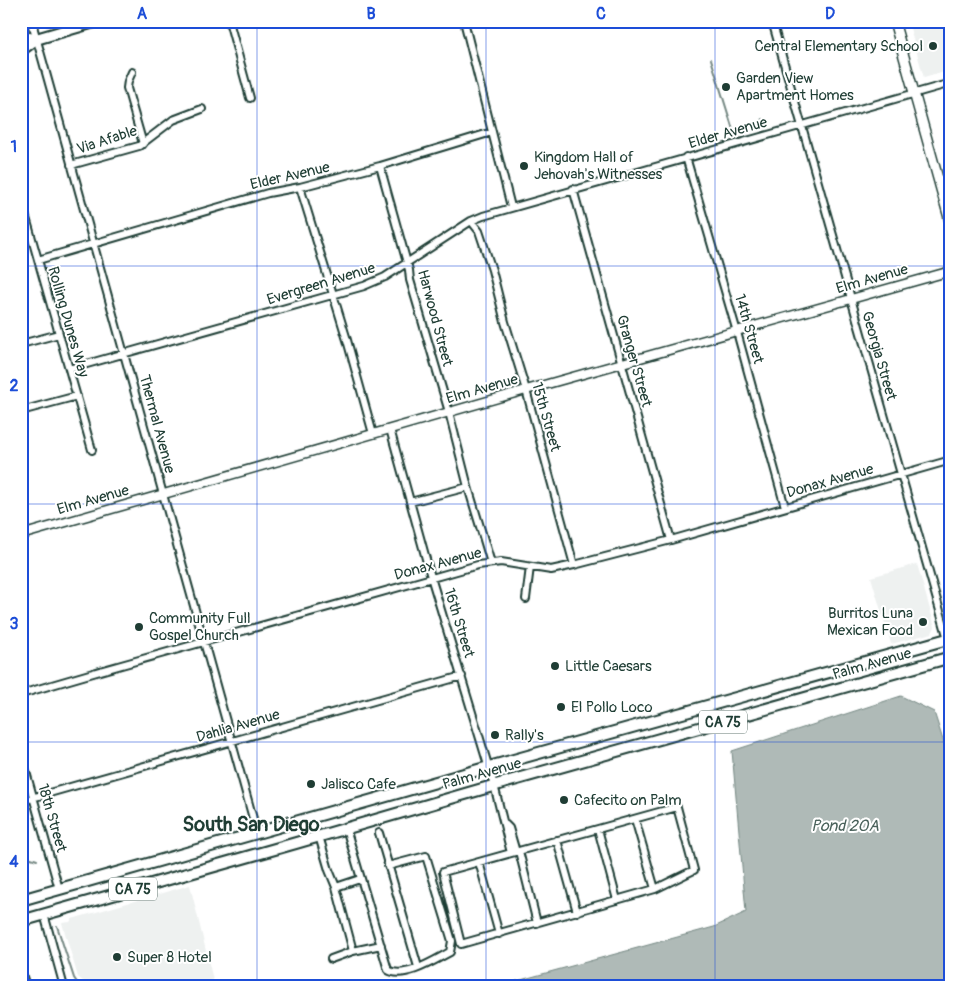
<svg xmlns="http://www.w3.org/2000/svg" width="972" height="1008" font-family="Pangolin,sans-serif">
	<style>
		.built { fill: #eef1f0 }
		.water { fill: #afbab7; stroke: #758883 }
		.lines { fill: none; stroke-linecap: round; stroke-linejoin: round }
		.stream { stroke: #758883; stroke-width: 2 }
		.minor-casing { stroke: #1f3d34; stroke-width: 10 }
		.tertiary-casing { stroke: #1f3d34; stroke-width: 11 }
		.secondary-casing { stroke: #1f3d34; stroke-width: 12 }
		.primary-casing { stroke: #1f3d34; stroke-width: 14 }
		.trunk-casing { stroke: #1f3d34; stroke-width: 14 }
		.minor { stroke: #fff; stroke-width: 6 }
		.tertiary { stroke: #fff; stroke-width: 8 }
		.secondary { stroke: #fff; stroke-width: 9 }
		.primary { stroke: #fff; stroke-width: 10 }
		.trunk { stroke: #fff; stroke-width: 10 }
		.grid { fill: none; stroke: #1d4ed8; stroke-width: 1; stroke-opacity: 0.55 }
		.poi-dot { fill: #1f3d34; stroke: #fff; stroke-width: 2 }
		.labels { text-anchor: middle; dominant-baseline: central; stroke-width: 4; stroke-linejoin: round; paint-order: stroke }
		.shield { fill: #fff; stroke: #627771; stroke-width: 1 }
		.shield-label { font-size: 14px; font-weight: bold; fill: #1f3d34 }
		.poi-label { font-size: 15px; fill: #1f3d34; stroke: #fff; text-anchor: start }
		.street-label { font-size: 15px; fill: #1f3d34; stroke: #fff }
		.water-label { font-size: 16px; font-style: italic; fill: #4a625b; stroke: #fff }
		.district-label { font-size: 20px; font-weight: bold; fill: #1f3d34; stroke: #fff }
		.neatline { fill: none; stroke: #1d4ed8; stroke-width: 2 }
		.grid-label { font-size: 16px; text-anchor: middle; font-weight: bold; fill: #1d4ed8 }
	</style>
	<rect width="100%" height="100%" fill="#fff"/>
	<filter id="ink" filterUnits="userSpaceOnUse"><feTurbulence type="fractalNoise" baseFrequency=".02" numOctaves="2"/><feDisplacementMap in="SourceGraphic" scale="10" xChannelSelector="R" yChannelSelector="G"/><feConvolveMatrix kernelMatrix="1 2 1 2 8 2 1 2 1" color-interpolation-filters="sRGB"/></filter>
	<g filter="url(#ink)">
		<!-- built -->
		<path class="built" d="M908,21h43v49l-27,8z
			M917,564l18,63 -3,6 -41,11 -20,-67z
			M190,885l23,95 -6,4 -1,3h-70l-52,-5 -6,-5 -16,-54 8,-1 2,-3z"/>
		<!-- water -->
		<path class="water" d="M901,696l33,16 17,53v222h-456l219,-60 32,-15 -14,-161z"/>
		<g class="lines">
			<!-- stream -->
			<path class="stream" d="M711,59l23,74 12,-6 14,-4 3,-4
				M21,856h4l12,4
				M57,926l17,52 4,6 9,3"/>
			<!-- minor casing -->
			<g class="minor-casing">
				<path id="minor" d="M229,21l21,77
					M464,21l47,186
					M772,21l176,618
					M33,26l224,807
					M132,72l-4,9 -1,7 16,56
					M686,157l51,175 48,175
					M71,165l68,-19 34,-26 29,-11
					M380,166l29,104 1,10 39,132 19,75 23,76
					M300,187l47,153 26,94
					M573,189l98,351
					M21,200l71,250
					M471,221l8,10 13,39 13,52 21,68 48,175
					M38,260l230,-67 32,-6 80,-21 112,-34
					M21,344l38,-10
					M69,369l295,-83 21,-9 86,-56 12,-5 468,-133
					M21,411l56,-15
					M390,429l41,148 63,208 17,68
					M410,502l58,-15
					M526,599l4,-32
					M21,694l79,-23 378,-106 23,-3 50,8 23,-5 97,-25 280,-80
					M21,754l38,135
					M21,801l441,-125
					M677,807l17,63 -39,19 -194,55 -18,-72z
					M635,819l20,70
					M505,824l4,4 7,24
					M346,828l42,142c16,10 47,-10 62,-18l2,-11 -26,-85 -38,10
					M598,829l19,71
					M379,833l39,134
					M319,836l10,34 7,17 17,64
					M557,840l20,72
					M519,851l18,72
					M479,862l20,72
					M336,887l24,-8
					M44,914l20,73
					M331,959l22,-8 28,-6
					M21,970l5,17"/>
			</g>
			<!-- tertiary casing -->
			<g class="tertiary-casing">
				<path id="tertiary" d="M32,21l1,5
					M21,535l505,-145 425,-119"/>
			</g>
			<!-- secondary casing -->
			<g class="secondary-casing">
				<path id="secondary" d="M894,21l57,204"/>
			</g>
			<!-- primary casing -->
			<g class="primary-casing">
				<path id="primary" d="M21,37l15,2 62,-18
					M21,50l15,-11"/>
			</g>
			<!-- trunk casing -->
			<g class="trunk-casing">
				<path id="trunk" d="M21,900l457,-130 473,-132
					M21,921l275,-78 207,-60 448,-126"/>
			</g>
			<!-- minor -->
			<use href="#minor" class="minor"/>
			<!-- tertiary -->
			<use href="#tertiary" class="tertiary"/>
			<!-- secondary -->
			<use href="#secondary" class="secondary"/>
			<!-- primary -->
			<use href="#primary" class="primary"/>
			<!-- trunk -->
			<use href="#trunk" class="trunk"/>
		</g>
	</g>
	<!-- grid -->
	<path class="grid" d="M257,21v966M486,21v966M715,21v966M21,266h930M21,504h930M21,742h930"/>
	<!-- markers -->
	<g class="poi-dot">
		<circle cx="933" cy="46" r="5"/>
		<circle cx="726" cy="87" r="5"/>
		<circle cx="524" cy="166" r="5"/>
		<circle cx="923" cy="622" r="5"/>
		<circle cx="139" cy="627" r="5"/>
		<circle cx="555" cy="666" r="5"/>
		<circle cx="561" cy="707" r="5"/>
		<circle cx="495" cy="735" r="5"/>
		<circle cx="311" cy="784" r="5"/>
		<circle cx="564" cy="800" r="5"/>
		<circle cx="117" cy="957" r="5"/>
	</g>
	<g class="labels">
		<!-- shield labels -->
		<g class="shield">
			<rect x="699" y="710.5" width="48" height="23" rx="4"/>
			<rect x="109" y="877.5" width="48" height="23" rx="4"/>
		</g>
		<g class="shield-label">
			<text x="723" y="722">CA 75</text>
			<text x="133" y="889">CA 75</text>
		</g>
		<!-- poi labels -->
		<g class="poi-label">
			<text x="923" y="46" text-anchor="end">Central Elementary School</text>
			<text x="736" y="78">Garden View<tspan x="736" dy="17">Apartment Homes</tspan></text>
			<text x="534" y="157">Kingdom Hall of<tspan x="534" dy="17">Jehovah's Witnesses</tspan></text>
			<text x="913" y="613" text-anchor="end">Burritos Luna<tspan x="913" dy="17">Mexican Food</tspan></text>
			<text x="149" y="618">Community Full<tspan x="149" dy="17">Gospel Church</tspan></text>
			<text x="565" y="666">Little Caesars</text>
			<text x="571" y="707">El Pollo Loco</text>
			<text x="505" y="735">Rally's</text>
			<text x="321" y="784">Jalisco Cafe</text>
			<text x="574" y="800">Cafecito on Palm</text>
			<text x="127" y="957">Super 8 Hotel</text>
		</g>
		<!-- street labels -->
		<g class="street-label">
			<text transform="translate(728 133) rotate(-16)">Elder Avenue</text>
			<text transform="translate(107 140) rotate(-18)">Via Afable</text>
			<text transform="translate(290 176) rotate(-13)">Elder Avenue</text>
			<text transform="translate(872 279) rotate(-16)">Elm Avenue</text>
			<text transform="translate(321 284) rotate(-17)">Evergreen Avenue</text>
			<text transform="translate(435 318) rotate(75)">Harwood Street</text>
			<text transform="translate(68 322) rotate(74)">Rolling Dunes Way</text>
			<text transform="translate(749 329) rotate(74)">14th Street</text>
			<text transform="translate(879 356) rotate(74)">Georgia Street</text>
			<text transform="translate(634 361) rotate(74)">Granger Street</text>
			<text transform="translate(482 389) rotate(-16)">Elm Avenue</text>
			<text transform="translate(546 417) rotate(74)">15th Street</text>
			<text transform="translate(157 424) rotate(75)">Thermal Avenue</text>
			<text transform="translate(830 481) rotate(-16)">Donax Avenue</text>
			<text transform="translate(93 500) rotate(-16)">Elm Avenue</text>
			<text transform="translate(438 564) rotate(-15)">Donax Avenue</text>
			<text transform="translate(459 623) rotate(73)">16th Street</text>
			<text transform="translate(872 664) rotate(-16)">Palm Avenue</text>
			<text transform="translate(238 726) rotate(-16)">Dahlia Avenue</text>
			<text transform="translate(482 774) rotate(-16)">Palm Avenue</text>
			<text transform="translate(52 818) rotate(74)">18th Street</text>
		</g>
		<!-- water labels -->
		<g class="water-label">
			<text x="845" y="826">Pond 20A</text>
		</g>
		<!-- district labels -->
		<g class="district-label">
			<text x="251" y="824">South San Diego</text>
		</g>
	</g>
	<!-- margin -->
	<rect width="972" height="1008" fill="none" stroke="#fff" stroke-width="55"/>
	<rect x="28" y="28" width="916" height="952" class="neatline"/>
	<g class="grid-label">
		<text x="142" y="19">A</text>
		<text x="371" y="19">B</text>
		<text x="601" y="19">C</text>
		<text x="830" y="19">D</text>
		<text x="14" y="152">1</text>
		<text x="14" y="391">2</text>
		<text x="14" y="629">3</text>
		<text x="14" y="867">4</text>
	</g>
</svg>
